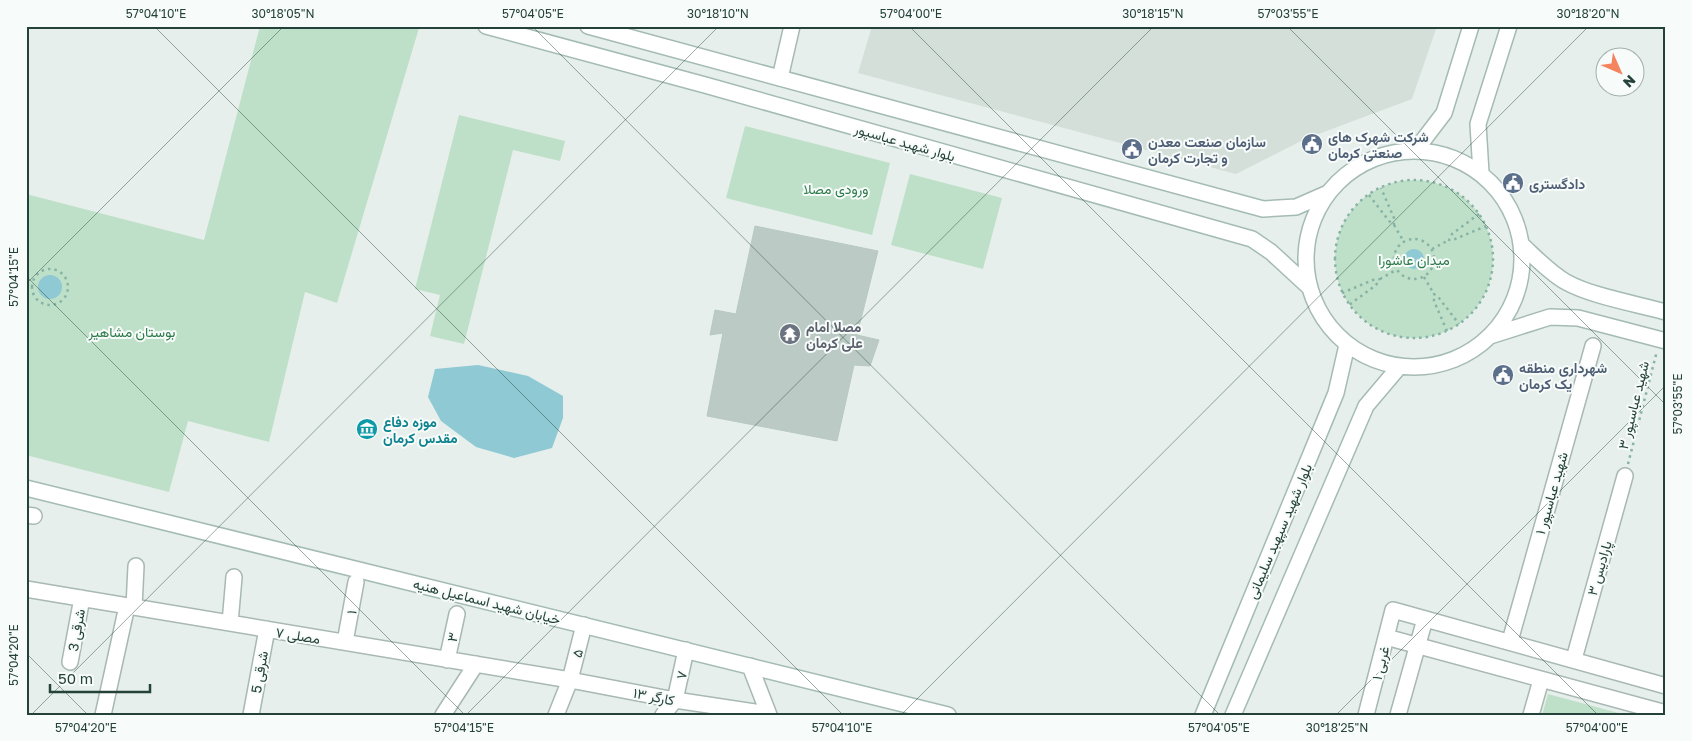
<svg xmlns="http://www.w3.org/2000/svg" width="1692" height="741" font-family="'Golos Text',Vazirmatn,sans-serif">
	<style>
		.built { fill: #d4dfda }
		.green { fill: #bfe0c8 }
		.water { fill: #8ec9d4 }
		.building { fill: #bbcac4; stroke: #b8c9c2 }
		.lines { fill: none; stroke-linecap: round; stroke-linejoin: round }
		.minor-casing { stroke: #a8b8b2; stroke-width: 18 }
		.secondary-casing { stroke: #a4bbb3; stroke-width: 18 }
		.path { stroke: #86b3a5; stroke-width: 2.5; stroke-dasharray: 2.5 4; stroke-linecap: butt }
		.minor { stroke: #fff; stroke-width: 15 }
		.secondary { stroke: #fff; stroke-width: 15 }
		.ticks { fill: none; stroke: #24423a; stroke-width: 1; stroke-opacity: 0.45 }
		.labels { text-anchor: middle; dominant-baseline: central; stroke-width: 4; stroke-linejoin: round; paint-order: stroke }
		.service-label { font-size: 14px; font-weight: bold; fill: #4e5e75; stroke: #f7fbf9; text-anchor: start }
		.street-label { font-size: 14px; fill: #24423a; stroke: #f7fbf9 }
		.park-label { font-size: 14px; fill: #2d7a4b; stroke: #f7fbf9 }
		.worship-label { font-size: 14px; font-weight: bold; fill: #5b616d; stroke: #f7fbf9; text-anchor: start }
		.culture-label { font-size: 14px; font-weight: bold; fill: #0d838f; stroke: #f7fbf9; text-anchor: start }
		.neatline { fill: none; stroke: #24423a; stroke-width: 2 }
		.ticks-label { font-size: 12px; text-anchor: middle; fill: #24423a }
	</style>
	<rect width="100%" height="100%" fill="#e6efeb"/>
	<!-- built -->
	<path class="built" d="M872,26h565l-25,73 -107,40 -69,35 -378,-101z"/>
	<!-- green -->
	<path class="green" d="M260,26h151l8,2 -82,275 -32,-11 -36,150 -81,-21 -19,71 -143,-37v-261l178,46z
		M459,115l106,26 -5,20 -47,-11 -49,194 -34,-8 10,-41 -25,-6z
		M745,126l145,37 -18,72 -146,-37z
		M910,174l92,24 -19,71 -92,-24z
		M1335 259a79 79 0 1 1 158 0a79 79 0 1 1-158 0Z
		M1548,694l78,21h-84z"/>
	<!-- water -->
	<path class="water" d="M1404 259a10 10 0 1 1 20 0a10 10 0 1 1-20 0Z
		M38 287a12 12 0 1 1 24 0a12 12 0 1 1-24 0Z
		M478,365l50,11 35,20v22l-11,30 -38,10 -38,-11 -35,-26 -13,-24 7,-28z"/>
	<!-- building -->
	<path class="building" d="M755,226l123,25 -21,84 22,5 -9,26 -16,-1 -17,76 -130,-25 16,-83 -13,2 5,-25 21,4z"/>
	<g class="lines">
		<!-- minor casing -->
		<g class="minor-casing">
			<path id="minor" d="M780,78l12,-52
				M26,515l8,1
				M26,589l544,91 105,20 93,14
				M134,607l2,-41
				M230,623l4,-46
				M1386,637l280,76
				M1510,641l83,-295
				M345,642l11,-60
				M1574,659l51,-183
				M447,660l10,-46
				M70,662l12,-64
				M750,666l19,49
				M103,715l24,-109
				M251,715l16,-86
				M443,715l33,-51
				M556,715l14,-35 14,-55
				M663,715l12,-15 11,-50
				M1366,715l27,-105 273,76
				M1398,715l27,-96
				M1531,715l10,-35"/>
		</g>
		<!-- secondary casing -->
		<g class="secondary-casing">
			<path id="secondary" d="M486,26l219,59 547,154 19,13 38,35
				M588,26l675,183 33,-2 32,-14
				M1306 259a108 108 0 1 1 216 0a108 108 0 1 1-216 0Z
				M1415,151l29,-38 27,-87
				M1481,173l-3,-49 31,-98
				M1522,245c14,13 28,28 44,37 25,14 71,22 100,30
				M1490,336l60,-19 28,1 88,23
				M26,488l922,227
				M1203,715l133,-322 11,-48
				M1233,715l133,-309 33,-39"/>
		</g>
		<!-- path -->
		<path class="path" d="M1335 259a79 79 0 1 1 158 0a79 79 0 1 1-158 0Z
			M1369,195l20,26 5,4v-7l-13,-30
			M1479,214l-27,20 -3,6 6,-1 31,-13
			M1394,225l10,17
			M1394 259a20 20 0 1 1 40 0a20 20 0 1 1-40 0Z
			M1432,249l17,-9
			M32 287a18 18 0 1 1 36 0a18 18 0 1 1-36 0Z
			M1424,277l10,17
			M1380,279l16,-9
			M1342,293l31,-13 7,-1 -4,6 -27,20
			M1447,331l-13,-30v-7l5,4 20,26
			M1628,464l29,-113"/>
		<!-- minor -->
		<use href="#minor" class="minor"/>
		<!-- secondary -->
		<use href="#secondary" class="secondary"/>
	</g>
	<!-- ticks -->
	<path class="ticks" d="M154,26l689,689M532,26l688,689M909,26l689,689M1287,26l379,379M1665,26l1,1M26,276l439,439M26,284l258,-258M26,653l62,62M31,715l688,-689M466,715l688,-689M901,715l688,-689M1336,715l330,-330"/>
	<!-- icons -->
	<defs>
		<g id="civic-disc" transform="scale(1.125)"><circle r="9.5" fill="#5c6f8a" stroke="#f7fbf9"/><path d="M-.6-6.5H3V-4.5H.6V-3L4-1V1h2V6H-6V1h2V-1L-.6-3ZM-1.2 2.5V6h2.4V2.5Z" fill="#fff"/></g>
		<g id="temple-disc" transform="scale(1.125)"><circle r="9.5" fill="#6b7280" stroke="#f7fbf9"/><path d="M0-6L5-2H3V0L6.5 2.5H4V6H1.5V3h-3V6H-4V2.5H-6.5L-3 0V-2H-5Z" fill="#fff"/></g>
		<g id="museum-disc" transform="scale(1.125)"><circle r="9.5" fill="#0f9aa8" stroke="#f7fbf9"/><path d="M0-6L6-3V-2H-6V-3ZM-5-1h2V3h-2ZM-1-1h2V3h-2ZM3-1h2V3H3ZM-6 4H6V6H-6Z" fill="#fff"/></g>
	</defs>
	<g fill-rule="evenodd">
		<use href="#civic-disc" x="1312" y="144"/>
		<use href="#civic-disc" x="1132" y="149"/>
		<use href="#civic-disc" x="1513" y="183"/>
		<use href="#temple-disc" x="790" y="334"/>
		<use href="#civic-disc" x="1503" y="375"/>
		<use href="#museum-disc" x="367" y="429"/>
	</g>
	<g class="labels">
		<!-- service labels -->
		<g class="service-label">
			<text x="1328" y="136">شرکت شهرک های<tspan x="1328" dy="16">صنعتی کرمان</tspan></text>
			<text x="1148" y="141">سازمان صنعت معدن<tspan x="1148" dy="16">و تجارت کرمان</tspan></text>
			<text x="1529" y="183">دادگستری</text>
			<text x="1519" y="367">شهرداری منطقه<tspan x="1519" dy="16">یک کرمان</tspan></text>
		</g>
		<!-- street labels -->
		<g class="street-label">
			<text transform="translate(905 142) rotate(16)">بلوار شهید عباسپور</text>
			<text transform="translate(1633 405) rotate(-76)">شهید عباسپور ۳</text>
			<text transform="translate(1551 493) rotate(-74)">شهید عباسپور ۱</text>
			<text transform="translate(1279 531) rotate(-67)">بلوار شهید سپهبد سلیمانی</text>
			<text transform="translate(1599 568) rotate(-74)">پارادیس ۳</text>
			<text transform="translate(487 601) rotate(14)">خیابان شهید اسماعیل هنیه</text>
			<text transform="translate(351 612) rotate(-80)">۱</text>
			<text transform="translate(76 630) rotate(-80)">شرقی 3</text>
			<text transform="translate(298 635) rotate(9)">مصلی ۷</text>
			<text transform="translate(452 637) rotate(-78)">۳</text>
			<text transform="translate(577 653) rotate(-75)">۵</text>
			<text transform="translate(1380 663) rotate(-76)">۱ غربی</text>
			<text transform="translate(259 672) rotate(-80)">شرقی 5</text>
			<text transform="translate(681 675) rotate(-77)">۷</text>
			<text transform="translate(654 696) rotate(11)">کارگر ۱۳</text>
		</g>
		<!-- park labels -->
		<g class="park-label">
			<text x="836" y="188">ورودی مصلا</text>
			<text x="1414" y="259">میدان عاشورا</text>
			<text x="132" y="331">بوستان مشاهیر</text>
		</g>
		<!-- worship labels -->
		<g class="worship-label">
			<text x="806" y="326">مصلا امام<tspan x="806" dy="16">علی کرمان</tspan></text>
		</g>
		<!-- culture labels -->
		<g class="culture-label">
			<text x="383" y="421">موزه دفاع<tspan x="383" dy="16">مقدس کرمان</tspan></text>
		</g>
	</g>
	<!-- border -->
	<rect width="1692" height="741" fill="none" stroke="#f7fbf9" stroke-width="55"/>
	<!-- north arrow -->
	<g transform="translate(1620 72) rotate(135)"><circle r="24" fill="#f7fbf9" stroke="#a3b1ad"/>
	<path d="M0-4L9 19L0 12L-9 19Z" fill="#f4845f"/>
	<text y="-8" font-size="14" font-weight="bold" text-anchor="middle" fill="#24423a">N</text>
	</g>
	<!-- scale -->
	<path d="M50 684v8h100v-8" fill="none" stroke="#24423a" stroke-width="2.5"/>
	<text x="58" y="684" font-size="15" fill="#24423a" stroke="#f7fbf9" stroke-width="4" paint-order="stroke">50 m</text>
	<rect x="28" y="28" width="1636" height="686" class="neatline"/>
	<g class="ticks-label">
		<text x="156" y="18">57°04'10"E</text>
		<text x="283" y="18">30°18'05"N</text>
		<text x="533" y="18">57°04'05"E</text>
		<text x="718" y="18">30°18'10"N</text>
		<text x="911" y="18">57°04'00"E</text>
		<text x="1153" y="18">30°18'15"N</text>
		<text x="1288" y="18">57°03'55"E</text>
		<text x="1588" y="18">30°18'20"N</text>
		<text transform="translate(14 277) rotate(-90)" y="4">57°04'15"E</text>
		<text transform="translate(1678 404) rotate(-90)" y="4">57°03'55"E</text>
		<text transform="translate(14 655) rotate(-90)" y="4">57°04'20"E</text>
		<text x="86" y="732">57°04'20"E</text>
		<text x="464" y="732">57°04'15"E</text>
		<text x="842" y="732">57°04'10"E</text>
		<text x="1219" y="732">57°04'05"E</text>
		<text x="1337" y="732">30°18'25"N</text>
		<text x="1597" y="732">57°04'00"E</text>
	</g>
</svg>
